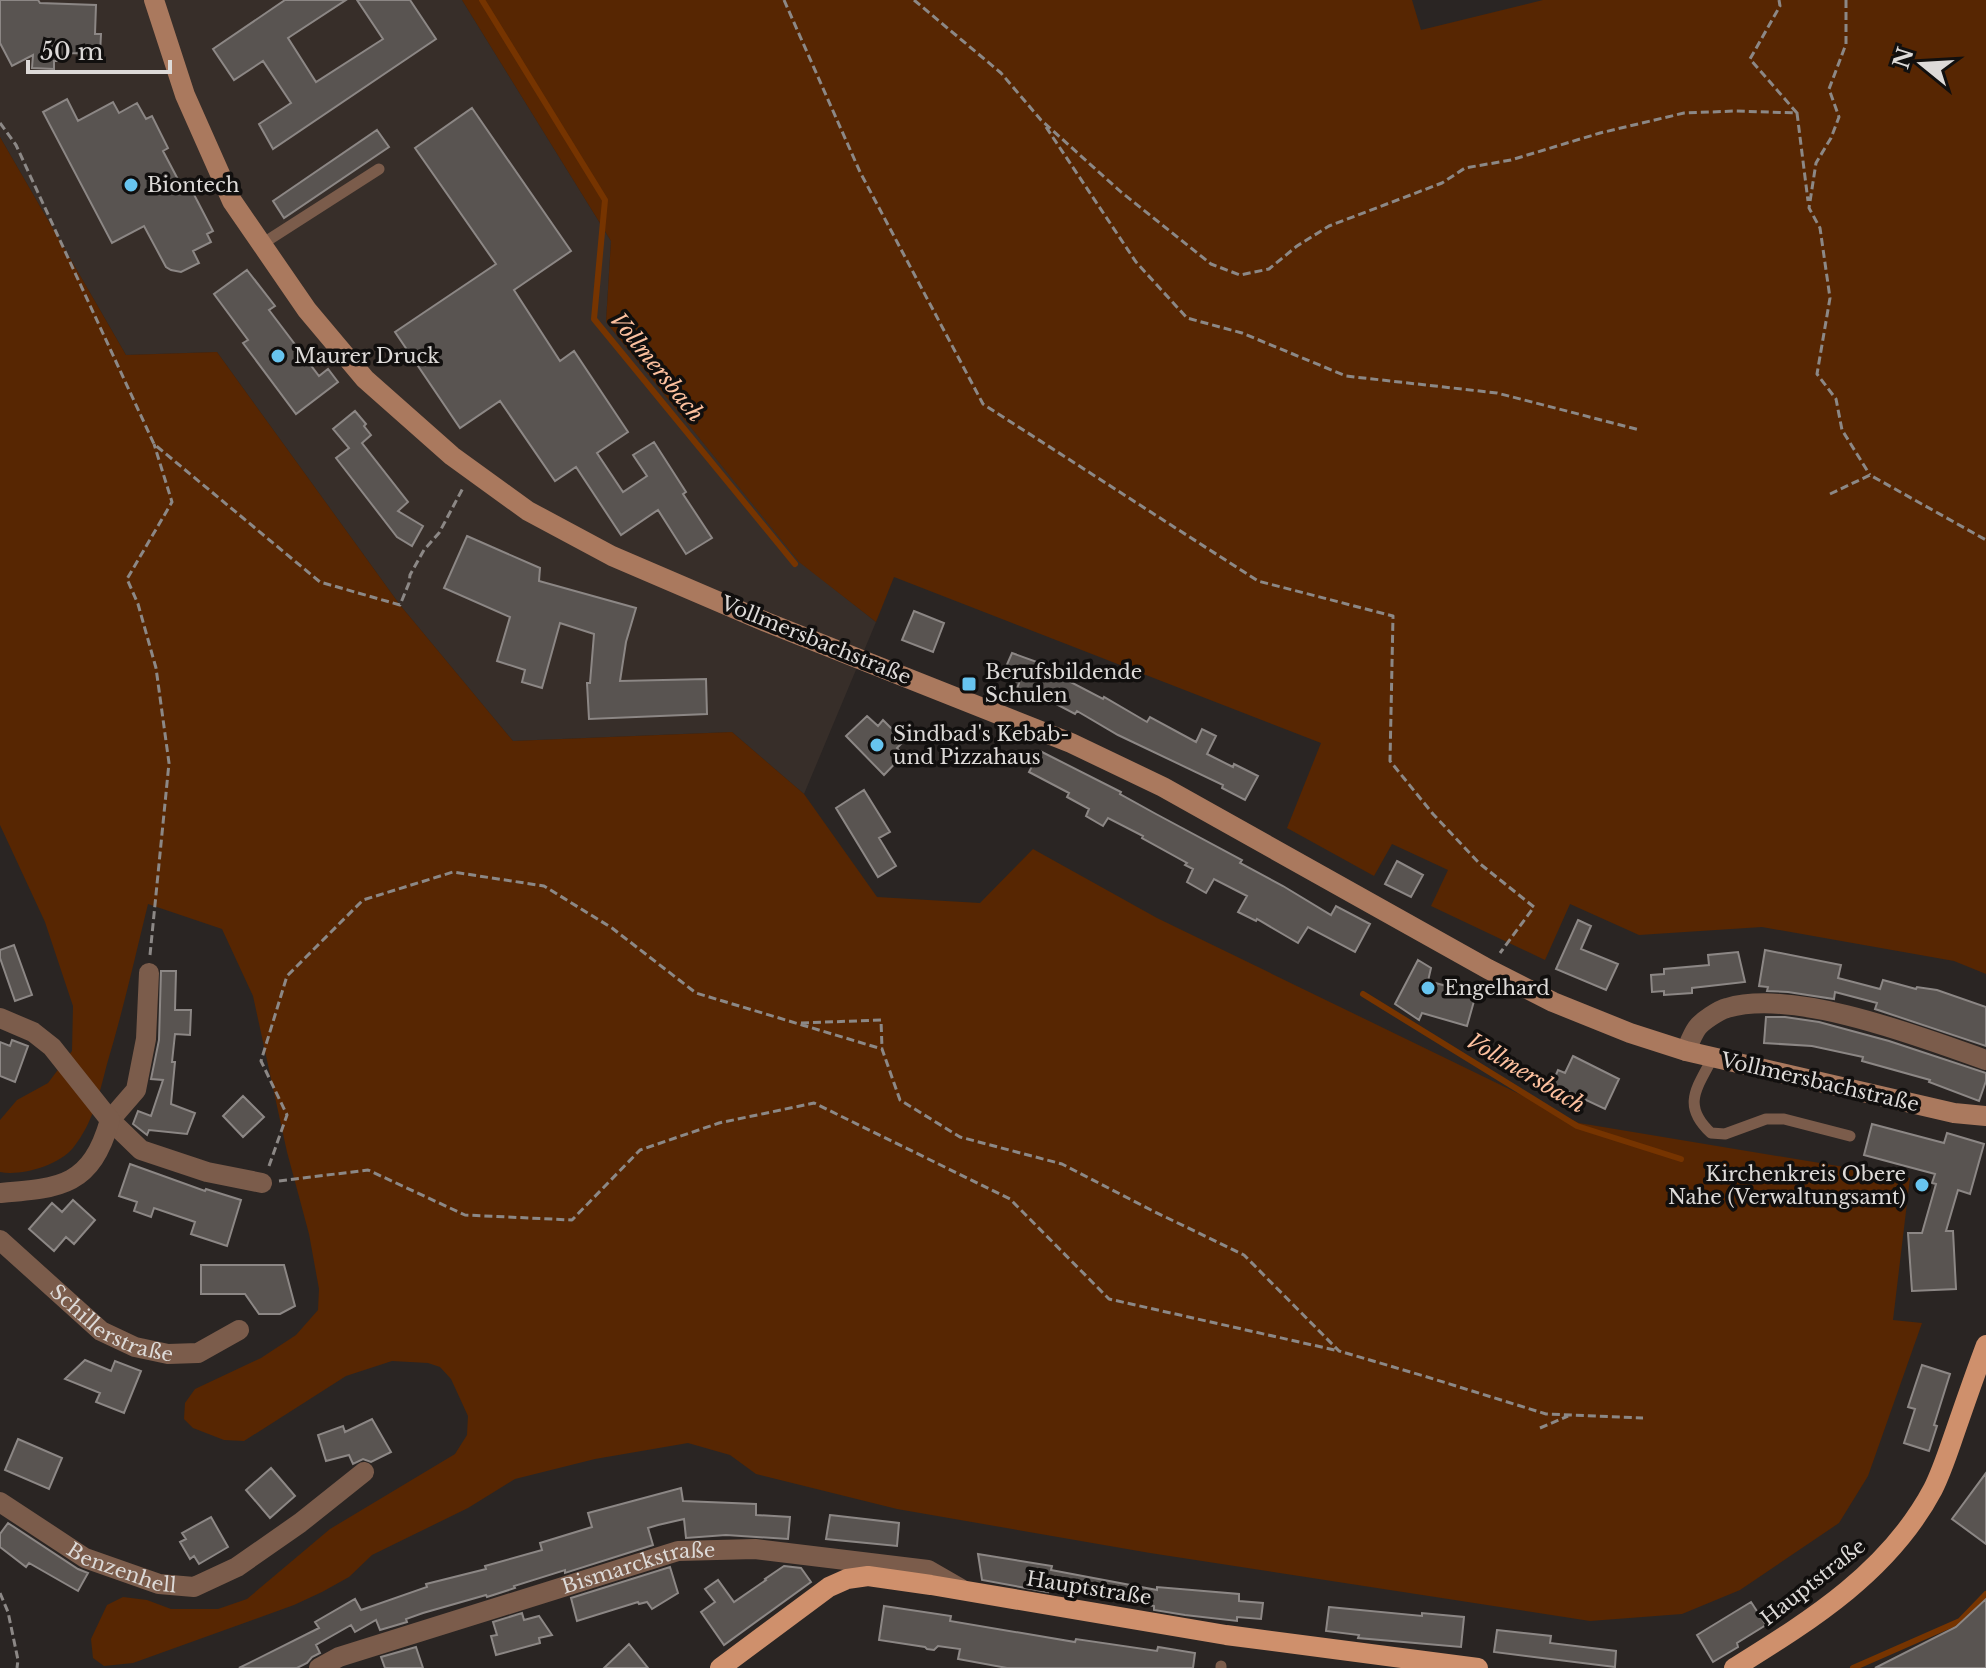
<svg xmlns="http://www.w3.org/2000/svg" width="1986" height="1668" font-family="'Libre Baskerville',serif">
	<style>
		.built { fill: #372e29 }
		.green { fill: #572602 }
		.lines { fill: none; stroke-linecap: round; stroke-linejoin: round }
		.stream { stroke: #763400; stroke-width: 6 }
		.building { fill: #595451; stroke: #8c8785; stroke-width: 2 }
		.path { stroke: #8c8886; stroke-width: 3; stroke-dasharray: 8 4; stroke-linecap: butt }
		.service { stroke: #7b5c4b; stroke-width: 11 }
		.minor { stroke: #7b5c4b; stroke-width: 20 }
		.secondary { stroke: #aa795e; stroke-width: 20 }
		.primary { stroke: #cf906c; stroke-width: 20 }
		.poi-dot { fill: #67c4ef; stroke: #110f0e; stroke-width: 3 }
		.labels { text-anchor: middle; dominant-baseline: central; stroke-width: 7; stroke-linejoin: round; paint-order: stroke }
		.poi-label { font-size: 20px; fill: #dddad8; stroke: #110f0e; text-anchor: start }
		.street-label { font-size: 20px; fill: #dddad8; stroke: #110f0e }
		.water-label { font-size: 22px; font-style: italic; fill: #fdc19f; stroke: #110f0e }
	</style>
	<rect width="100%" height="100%" fill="#2a2523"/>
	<!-- built -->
	<path class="built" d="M0,0h462l149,241 -5,81 193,239 77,61 -72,172 -72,-62 -219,9 -113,-136 -183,-253 -91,3 -126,-218z"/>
	<!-- green -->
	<path class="green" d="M462,0h950l9,30 122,-30h443v974l-32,-13 -192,-34 -123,8 -69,-31 -25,56 -114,-54 17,-36 -56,-26 -18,32 -87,-48 34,-85 -427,-166 -18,45 -77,-60 -193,-240 5,-81z
		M0,137l126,218 91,-3 183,253 113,136 219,-9 72,62 73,103 103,6 53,-54 124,69 422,205 331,55 -17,142 29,3 -54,153 -29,47 -99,67 -58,24 -92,7 -440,-68 -253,-44 -141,-35 -26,-19 -42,-12 -93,16 -80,20 -47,29 -96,47 -23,22 -27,15 -28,13 -161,58 -29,3 -11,-8 -2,-19 16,-34 16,-8 24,3 24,9h47l29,-10 83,-70 125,-75 12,-19 1,-19 -17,-37 -11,-12 -12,-4 -36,-2 -46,15 -102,65 -20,-1 -31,-12 -9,-9 1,-16 10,-14 66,-31 35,-23 22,-25 1,-21 -10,-55 -22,-82 -34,-156 -31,-67 -74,-25c-13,53 -25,107 -41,160 -8,31 -14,59 -34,84 -15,18 -52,28 -73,24v-52l17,-20 31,-17 24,-32 1,-45 -28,-84 -45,-97z"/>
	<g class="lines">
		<!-- stream -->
		<path class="stream" d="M482,0l123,200 -11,119 201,245
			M1363,994l214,132 104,33
			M1853,1668l107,-47 26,-27"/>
	</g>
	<!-- building -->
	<path class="building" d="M0,0h38l2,3 56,2 -1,29h6l-1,20 -35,-1v8h-11v8l-22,-1 1,-13 -21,11 -12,-23z
		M285,0h61l-58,38 28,44 67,-43 -26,-39h53l26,39 -163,110 -14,-25 32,-21 -28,-42 -29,19 -21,-31z
		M67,99l11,22 35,-19 6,11 18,-10 9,16 6,-3 16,32 -5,3 19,36 6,-4 25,48 -6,3 4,8 -18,9 6,12 -18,9 -10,-2 -5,-3 -22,-41 -32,17 -69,-131z
		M472,108l99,143 -57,39 46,71 14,-10 54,81 -31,21 26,39 24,-16 -14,-21 21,-13 32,50 -3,2 29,44 -26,16 -28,-44 -37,25 -45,-68 -21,14 -55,-80 -40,27 -65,-96 101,-68 -81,-116z
		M377,130l12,17 -105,71 -11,-17z
		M247,270l28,36 -6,4 50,66 9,-7 10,13 -42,32 -53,-71 5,-3 -34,-46z
		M355,411l11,13 -2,2 7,9 -9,8 46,59 -10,9 25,15 -11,20 -15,-9 -61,-79 13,-10 -16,-19z
		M467,536l73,32 -1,13 97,27 -10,34 -6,39 86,-2 1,35 -118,5 -2,-36h3l4,-49 -34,-11 -18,65 -20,-6 3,-12 -28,-9 13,-44 -66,-29z
		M914,611l30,12 -11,29 -31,-12z
		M1012,653l25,9 -1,2 67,35 1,-2 43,25 3,-5 46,25 6,-13 14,7 -9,18 26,13 1,-3 24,12 -13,24 -23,-12 1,-3 -105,-50 -41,-24 -2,3 -40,-21 -4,11 -17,-7 5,-14 -17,-7z
		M867,716l11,10 5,-6 21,21 -7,7 6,7 -19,20 -38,-39z
		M1040,751l81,41 -1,2 36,20 86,46 -2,3 43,23 48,29 5,-9 34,18 -15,28 -47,-25 -10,16 -41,-24 -1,2 -18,-9 9,-16 -33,-17 -8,14 -19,-11 6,-13 -8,-4 2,-2 -45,-25 1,-2 -35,-18 -5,8 -17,-10 3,-7 -22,-12 2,-4 -40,-21z
		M864,790l26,42 -11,6 17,28 -18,11 -42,-69z
		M1397,861l26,14 -12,22 -26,-13z
		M1578,920l13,6 -10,23 37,15 -12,26 -50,-21z
		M14,945l18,50 -17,6 -15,-43v-8z
		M1765,950l76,15 -3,13 42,11 3,-9 33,9 1,-2 20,3 49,17v39l-111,-37 2,-6 -42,-11 -1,7 -46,-7 -21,-1 1,-4 -9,-1z
		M1738,952l7,30 -53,6v5l-28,2v-4l-12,1 -1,-17 13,-1v-5l45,-4 -1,-10z
		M1418,960l13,8 -3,13 48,13 -9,32 -45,-13 -3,7 -24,-16z
		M161,971h15l-1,39h16l-1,25 -15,-1 -3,28h3l-4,42 24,9 -8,21 -38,-4 -2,5 -14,-11 5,-13 13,5 12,-36 -12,-1 8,-39z
		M1766,1017h19l34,5 70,19 97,32v8l-7,20 -50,-19 1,-2 -68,-19 1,-4 -51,-11 -48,-3z
		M12,1040l16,6 -13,36 -15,-6v-34l10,4z
		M1573,1056l46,23 -14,30 -53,-25 6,-14 7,3z
		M243,1096l21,21 -21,20 -20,-21z
		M1872,1124l72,19 3,-10 37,11 -14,50 -12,-4 -12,41h7l3,58 -44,2 -4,-58h14l14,-49 -4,-1 3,-9 -71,-19z
		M130,1164l75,27 1,-2 35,11 -14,46 -36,-12 4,-12 -41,-14 -3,9 -17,-6 3,-9 -18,-6z
		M73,1200l22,20 -21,24 -8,-7 -12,14 -25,-22 23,-26 10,9z
		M201,1265h83l11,41 -15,8h-21l-14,-20h-44z
		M85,1360l26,11 4,-10 26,10 -17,42 -28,-11 4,-9 -35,-14z
		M1922,1365l28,9 -16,51 3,1 -8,25 -25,-8 11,-34 -7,-2z
		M372,1419l19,33 -20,10 -8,-3 -10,5 -4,-9 -23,6 -8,-26 25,-9 2,6z
		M18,1439l44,19 -13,31 -44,-19z
		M271,1468l24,28 -25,22 -24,-28z
		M1986,1473v71l-34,-25z
		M681,1488l2,13 73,3v11l34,2 -2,22 -62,-4 -40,3 -2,-19 -26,6 -10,3 5,17 -88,28v-3l-51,16 1,2 -28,9 -1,-2 -63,18 -17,6 1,3 -27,8 -4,-10 -21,12 -4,-7 -35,20 4,8 -8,4 -5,6 -10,5h-58l80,-40 -4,-6 40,-23 6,11 66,-23 -1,-3 60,-15 -1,-3 57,-16 -2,-7 52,-16 -4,-14z
		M830,1515l69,8 -2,23 -71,-7z
		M211,1517l17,30 -29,17 -5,-8 -4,3 -10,-17 6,-3 -4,-6z
		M8,1523l70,46 10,4 -10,18 -49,-28 -3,4 -26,-20v-13z
		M978,1554l74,12 -1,4 106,20v-3l82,7v7l24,2 -2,16 -24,-2v4l-52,-6 -31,-5v-4l-105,-18 -1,4 -66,-12z
		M784,1566l17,2 10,14 -87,63 -23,-33 14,-10 -10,-13 13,-9 16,22 32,-22 -1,-1z
		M670,1567l8,26 -26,16 -5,-7 -8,2 -1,-2 -61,19 -6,-23z
		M1986,1599v69h-111l81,-41z
		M1751,1602l15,23 -29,18 1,4 -25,15 -16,-27z
		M884,1606l67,10 -1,5 125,21 1,-3 81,12 1,-4 37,6 -2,15h-186l-49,-9 2,-10 -22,-3 -4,4 -7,-1 -2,-2 -46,-7z
		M1329,1607l93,9v-3l42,4 -3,30 -103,-9 1,-3 -33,-4z
		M522,1613l2,7 15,-4 13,19 -13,3 1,5 -44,12 -5,-19 6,-1 -4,-13z
		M1497,1630l54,6 -1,7 66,8 -1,16 -121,-15z
		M629,1644l19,24h-44z
		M416,1647l7,21h-38l-4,-11z"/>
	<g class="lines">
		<!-- path -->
		<path class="path" d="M784,0l76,172 123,232 275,177 135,35 -3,145 43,53 46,49 55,44 -34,46
			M914,0l87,73 40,47 80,72 90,72 29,11 29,-6 28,-23 32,-20 113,-43 23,-15 46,-8 89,-27 84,-20 52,-2 61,2 -47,-54 30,-53 -1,-6
			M1846,0v44l-17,45 10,28 -8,21 -15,25 -7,45 11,20 10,70 -13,76 19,25 6,31 28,45
			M1797,113l11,88
			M0,123l16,22 138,299 166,138 80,23 9,-22 1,-8 14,-25 15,-17 24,-45
			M1046,127l90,135 51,56 55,15 104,43 151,17 143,37
			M1830,494l40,-19 116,65
			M150,955l19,-192 -13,-95 -18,-64 -11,-25 45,-77 -18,-58
			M801,1023l80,-3 1,28
			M269,1166l18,-51 -26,-54 26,-85 76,-76 90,-28 91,14 68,42 84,65 186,56 18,51 60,37 102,27 91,47 91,44 95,96 85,25 122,38 97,4
			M279,1181l89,-11 97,45 107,5 68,-70 79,-27 95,-20 196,96 99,100 230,52
			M1540,1428l28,-12
			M0,1593l8,19 10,48 -1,8"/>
		<!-- service -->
		<path class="service" d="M262,244l117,-75
			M1713,1057c-16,31 -32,48 -2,76l14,1 41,-15h18l66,17
			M1221,1668v-2"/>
		<!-- minor -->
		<g class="minor">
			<path d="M149,973l-3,66 -10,51 -26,30 31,30 66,22 55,11"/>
			<path d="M0,1018l33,14 19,15 58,73c-19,66 -48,68 -110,73"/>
			<path d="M1686,1051c3,-7 6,-16 11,-23 5,-7 22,-18 30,-20 67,-20 194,29 259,52"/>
			<path id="s1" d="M0,1240l101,91 34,16 33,7 30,-1 41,-23"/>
			<path id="s2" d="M0,1502l85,56 74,26 35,3 43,-20 63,-44 64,-51"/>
			<path id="s3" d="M319,1668l20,-11 339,-106 77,-2 173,21 33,19"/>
		</g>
		<!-- secondary -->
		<path class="secondary" d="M154,0l31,95 47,106 75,109 58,69 87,77 76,55 84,45 154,66 305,121 92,44 325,182 65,33 77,31 56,18 268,62 32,3"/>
		<!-- primary -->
		<path class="primary" d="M720,1668l109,-81 18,-8 21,-3 63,9 295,50 252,33
			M1734,1668c77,-48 155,-96 199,-179 9,-18 15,-37 22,-57 10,-29 20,-58 31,-87"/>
	</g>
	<!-- markers -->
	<g class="poi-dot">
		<circle cx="131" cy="185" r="8"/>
		<circle cx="278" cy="356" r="8"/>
		<rect x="961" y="676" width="16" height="16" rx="4"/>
		<circle cx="877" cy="745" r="8"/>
		<circle cx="1428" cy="988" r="8"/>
		<circle cx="1922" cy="1185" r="8"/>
	</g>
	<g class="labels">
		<!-- poi labels -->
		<g class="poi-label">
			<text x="147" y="185">Biontech</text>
			<text x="294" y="356">Maurer Druck</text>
			<text x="985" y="672">Berufsbildende<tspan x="985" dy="23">Schulen</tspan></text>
			<text x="893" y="734">Sindbad's Kebab-<tspan x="893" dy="23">und Pizzahaus</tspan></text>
			<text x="1444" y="988">Engelhard</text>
			<text x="1906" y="1174" text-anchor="end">Kirchenkreis Obere<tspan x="1906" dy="23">Nahe (Verwaltungsamt)</tspan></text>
		</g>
		<!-- street labels -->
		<g class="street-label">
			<text transform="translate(816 640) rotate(22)">Vollmersbachstraße</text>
			<text transform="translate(1820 1082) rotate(13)">Vollmersbachstraße</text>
			<text stroke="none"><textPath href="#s1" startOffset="142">Schillerstraße</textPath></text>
			<text stroke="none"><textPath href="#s2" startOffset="140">Benzenhell</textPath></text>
			<text stroke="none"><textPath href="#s3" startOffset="336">Bismarckstraße</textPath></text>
			<text transform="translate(1813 1582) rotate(-38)">Hauptstraße</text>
			<text transform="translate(1089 1588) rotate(9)">Hauptstraße</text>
		</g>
		<!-- water labels -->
		<g class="water-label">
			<text transform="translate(657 367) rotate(51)">Vollmersbach</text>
			<text transform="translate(1526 1073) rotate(31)">Vollmersbach</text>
		</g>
	</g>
	<!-- north arrow -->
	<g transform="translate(1922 64) rotate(288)" stroke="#110f0e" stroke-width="6" paint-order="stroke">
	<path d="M0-6L14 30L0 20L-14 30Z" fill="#dddad8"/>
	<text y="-12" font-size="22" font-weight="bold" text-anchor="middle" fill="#dddad8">N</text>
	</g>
	<!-- scale -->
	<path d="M28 60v12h142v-12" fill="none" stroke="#dddad8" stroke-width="4"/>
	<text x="40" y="60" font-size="24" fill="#dddad8" stroke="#110f0e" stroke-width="6" paint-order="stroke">50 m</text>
</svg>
